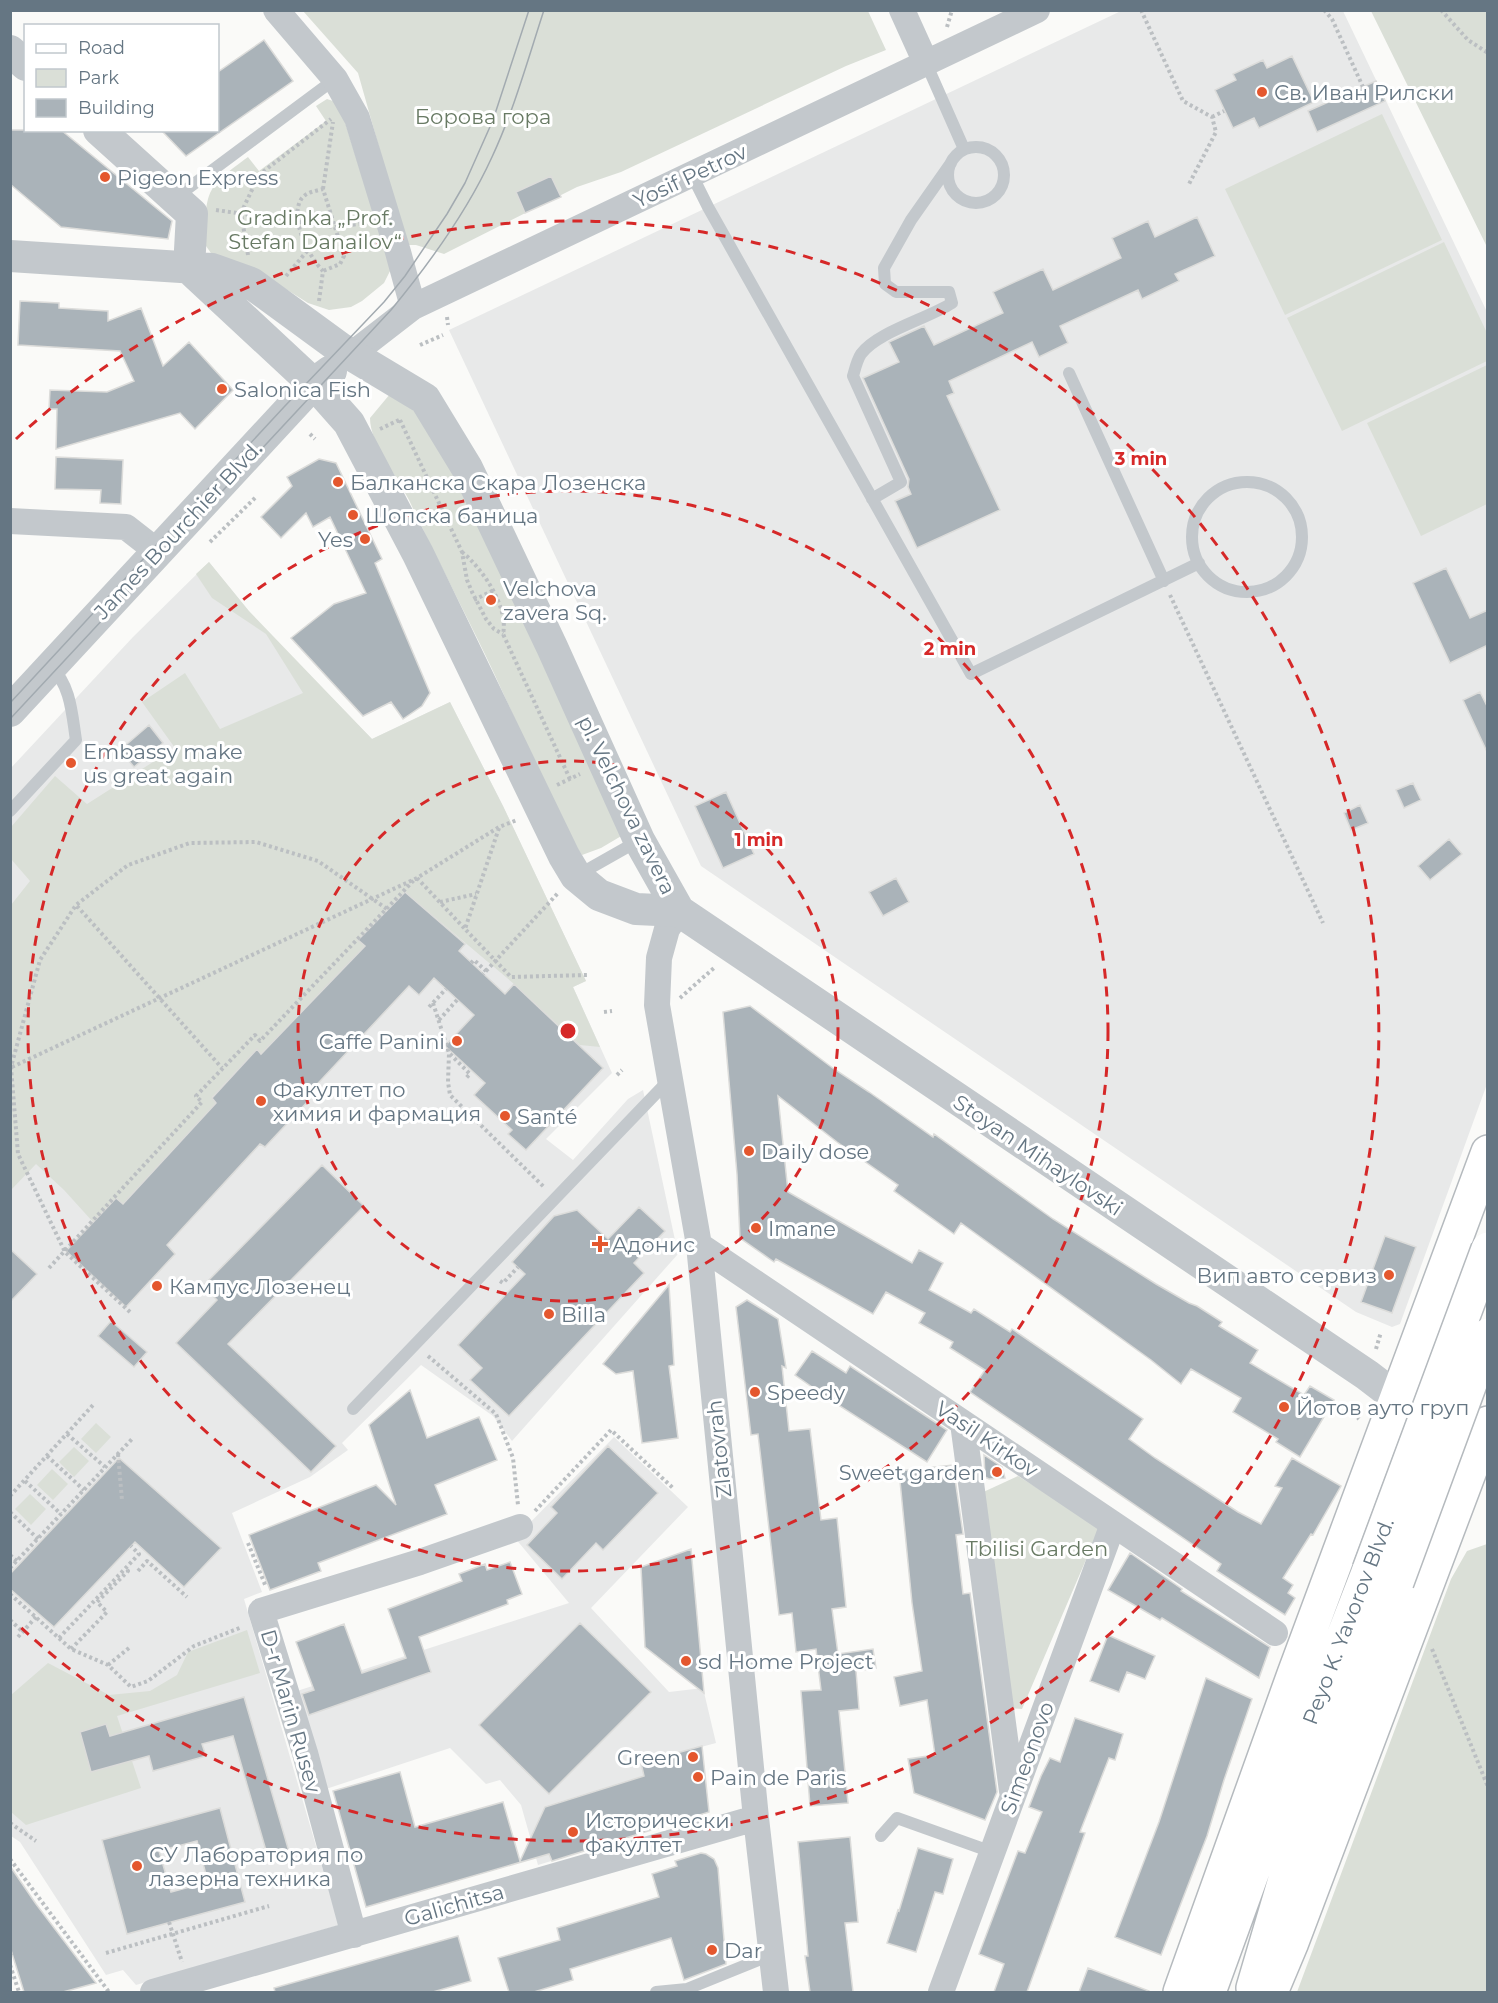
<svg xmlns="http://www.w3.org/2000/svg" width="1498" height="2003" font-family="Montserrat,sans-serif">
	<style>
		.built { fill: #e8e9e9 }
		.green { fill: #dadfd7 }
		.building { fill: #aab3b9; stroke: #dcdcda; stroke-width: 1.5; fill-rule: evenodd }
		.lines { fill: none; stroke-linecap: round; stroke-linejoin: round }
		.primary-casing { stroke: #b5babe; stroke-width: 36 }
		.path { stroke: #bbbfc2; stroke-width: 4; stroke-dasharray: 3 3; stroke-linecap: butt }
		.service { stroke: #c3c8cc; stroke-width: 12 }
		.minor { stroke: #c3c8cc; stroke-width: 26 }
		.tertiary { stroke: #c3c8cc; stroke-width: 32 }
		.primary { stroke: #fff; stroke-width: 33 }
		.tram { stroke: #a2aab0; stroke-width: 1.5 }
		.primary-bridge-casing { stroke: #b5babe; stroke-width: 36; stroke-linecap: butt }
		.primary-bridge { stroke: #fff; stroke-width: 33 }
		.ring { fill: none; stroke: #d62828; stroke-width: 3; stroke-dasharray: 10 8 }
		.poi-dot { fill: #e4572e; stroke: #fff; stroke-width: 2 }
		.labels { text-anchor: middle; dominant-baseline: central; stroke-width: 6; stroke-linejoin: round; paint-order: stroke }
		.poi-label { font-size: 21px; fill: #657683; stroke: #fff; text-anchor: start }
		.park-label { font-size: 21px; fill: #687a64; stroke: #fff }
		.street-label { font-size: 21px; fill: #657683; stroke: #fff }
		.centre { fill: #d62828; stroke: #fff; stroke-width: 3 }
		.ring-label { font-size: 18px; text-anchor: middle; font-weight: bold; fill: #d62828; stroke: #fff; stroke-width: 6; stroke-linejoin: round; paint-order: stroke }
	</style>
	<rect width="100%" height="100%" fill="#fafaf8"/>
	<!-- built -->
	<path class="built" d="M1121,11h222l145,303 -1,770 -87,240 -8,3 -36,-15 -655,-446 -252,-536z
		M209,562l45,56 118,121 78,-37 53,104 83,175 -13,6 39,86 -66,66 27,21 55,-61 15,-9 35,164 -166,187 -19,-25 -72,-51 -79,78 6,7 -38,27 -78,36 30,79 -18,7 95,326 -203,60 -13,-15 -17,5 -86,-133 -9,-6 -1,-1067 123,-132z
		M614,1437l74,70 -97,101 78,84 34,-4 13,55 -75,20 3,13 -52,17 15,51 -69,21 -17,-60 -21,-25 -14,4 -36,-36 -124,41 -29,-98 272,-88 -54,-65z"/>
	<!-- green -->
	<path class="green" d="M303,11h565l18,39 -40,16 -225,106 -44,15 -133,67 -28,-9h-8l-9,-27 -41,-145z
		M1371,11h116v236z
		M327,99l12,4 52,166 -7,14 -22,18 -11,6 -22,3 -21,-7 -27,-17 -68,-30 -7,-10 -2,-6c3,-52 2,-52 44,-83l11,14 67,-50 -10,-15z
		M1382,114l60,126 -157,75 -60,-126z
		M1444,242l43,91v28l-145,70 -55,-113z
		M1487,365v139l-66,32 -54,-113z
		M390,394l29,20 24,33 180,388 -22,13 -19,7 -19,-27c-28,-63 -55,-127 -85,-188 -23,-47 -47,-93 -69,-140 -12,-24 -39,-56 -39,-82z
		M209,562l40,49 123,128 78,-37 53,104 83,175 -13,6 27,60 -20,-2 -66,-61 -109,-92 -47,48 7,6 -104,108 -5,-4 -44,47 4,6 -93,101 -7,-6 -23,24 -29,-32 -28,-26 -25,26v-285l19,-24 -19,-22v-32l44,-51 32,28 88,-56 -33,-46 43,-29 35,56 83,-36 -37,-59 -54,-36 -16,-24z
		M96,1423l15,14 -15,16 -15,-14z
		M74,1447l15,14 -15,16 -15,-15z
		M52,1469l16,15 -15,16 -16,-15z
		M1018,1476l82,51 -78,182 -13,-1 -30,-214z
		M30,1494l16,15 -15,16 -16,-16z
		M1487,1544v448h-190l154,-413 16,-28z
		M247,1630l13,43 -143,43 24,72 -115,37 -15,-13v-117l37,-32 61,32 41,-4 27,-16 11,-23z"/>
	<!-- building -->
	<path class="building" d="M264,40l29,41 -107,75 -25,-26h57v-58z
		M1292,56l22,46 -55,26 -5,-10 -21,10 -18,-38 21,-10 -3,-6 30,-14 4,8z
		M1376,81l9,20 -68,31 -9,-21z
		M10,130h51l111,91 -4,18 -107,-12 -51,-43z
		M551,176l10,21 -36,16 -9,-21z
		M1197,217l18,39 -40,18 4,7 -37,18 -4,-9 -78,36 8,17 -29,14 -7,-15 -83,39 5,12 -7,3 53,114 -83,38 -22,-47 16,-7 -3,-7 1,-8 -46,-101 36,-16 -10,-20 35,-16 10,19 69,-32 -10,-21 50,-23 10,21 68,-32 -9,-20 36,-17 7,16z
		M20,301l39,2v5l49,3v10l33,-13 22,58 26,-24 44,48 -38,39 -15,-16 -124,36 1,-40h-8l1,-19 57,2 27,-11 -14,-30 -102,-6z
		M56,457l67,3 -2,44 -21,-1 1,-13 -46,-1z
		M319,459l17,4 46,96 -7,4 55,130 -8,13 -19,13 -12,-17 -28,14 -72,-78 43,-34 32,-11 -36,-76 -17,10 -7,-14 -25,25 -20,-21 31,-31 -5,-9z
		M1446,568l24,50 18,-8v35l-38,18 -37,-80z
		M1480,692l8,16v46l-25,-54z
		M149,725l14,18 -29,24 -14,-17z
		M1413,783l8,17 -17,8 -8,-18z
		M726,792l28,62 -31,14 -28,-62z
		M1360,805l8,18 -17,7 -7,-17z
		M1449,839l13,15 -32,26 -12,-14z
		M896,878l13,24 -26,14 -14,-24z
		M405,892l60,52 -6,7 46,43 9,-10 89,84 -77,82 -18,-16 4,-4 -38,-35 11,-12 -40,-37 29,-31 -40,-37 -15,17 -10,-9 -102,109 3,4 -45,48 -5,-3 -93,101 8,9 -49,53 -60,-56 50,-53 7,6 93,-101 -4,-5 45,-49 4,5 104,-108 -7,-6z
		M750,1006l84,63 35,23 64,45 1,-3 119,85 103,65 33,19 8,3 25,16 -3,4 39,24 -8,13 54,32 6,-9 24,14 -34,57 -24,-15 2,-3 -45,-27 8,-14 -50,-29 -10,15 -30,-24 -190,-137 -7,11 -60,-43 4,-6 -61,-43 -59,-46 10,96 124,71 7,-13 24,13 -14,27 42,23 3,-4 36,23 2,-3 131,90 -14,20 26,19 83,54 23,12 21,-36 -7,-2 17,-28 49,28 -28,49 -2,-1 -28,44 10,7 -5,8 7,5 -10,17 -68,-44 4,-7 -251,-172 15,-22 -35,-22 3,-6 -34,-19 6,-10 -39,-21 -13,22 -97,-55 -2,3 -34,-24 -3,-64 -14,-162z
		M322,1165l42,41 -136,138 108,102 -25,26 -135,-129 41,-43 -14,-14z
		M639,1207l26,24 -31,32 10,10 -135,143 -39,-36 12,-12 -24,-23 67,-71 -13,-12 42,-46 23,-6 31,29z
		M1385,1236l31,11 -24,66 -31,-11z
		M10,1249l27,25 -27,28z
		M669,1285l5,80 -5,1 9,72 -36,5 -9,-72 -17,3 -13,-10z
		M747,1300l31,19 8,49 -4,-2 7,65 21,-2 11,91 16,-2 9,89 -14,2 6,45 35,-5 3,19 -20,3 3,38 -20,2 9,92 -38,3 -9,-115 20,-1 -5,-41 -20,3 -4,-39 -13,2 -21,-181 -7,1 -15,-128z
		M111,1321l36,31 -13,15 -36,-31z
		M812,1351l34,22 4,-7 97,64 -20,32 -95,-61 -37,-26z
		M410,1390l17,48 52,-21 18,43 -62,25 12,29 -129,49 3,8 -51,19 -21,-55 127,-50 20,20 -27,-80z
		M608,1446l50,47 -55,57 -7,-7 -34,36 -35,-34 30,-32 -6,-6z
		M984,1455l18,12 3,11 -16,1 -4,-2z
		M119,1458l102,90 -37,39 -49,-45 -81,85 -44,-38v-15z
		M953,1465l10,69 -7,1 7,59 7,-1 27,199 -12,28 -71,-27 -6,-34 27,-4 -8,-55 -27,6 -6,-29 28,-6 -10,-68 -13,-132z
		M691,1549l13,144 -59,-46 -4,-80z
		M1130,1553l52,36 -1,2 89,56 -11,31 -97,-60 -2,2 -52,-30z
		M510,1562l12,32 -15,6 1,4 -89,33 12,35 -122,43 -7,-21 12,-4 -18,-48 48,-18 18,49 44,-15 -18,-49 74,-28 -3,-7 26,-10 2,6z
		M580,1623l71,69 -102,102 -70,-69z
		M1108,1635l47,21 -10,23 -18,-7 -8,20 -29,-11z
		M1206,1678l46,21 -28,81 -17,56 -46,119 -46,-18 44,-115z
		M244,1697l46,158 -21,6 -36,-125 -31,8 4,12 -53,15 -4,-15 -58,16 -11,-40 26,-8 4,12z
		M1075,1718l48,16 -8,26 -6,-2 -29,74 5,1 -58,159h-33l10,-28 -25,-10 39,-103 7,2 17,-41 -13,-5 12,-31 9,-18 10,4z
		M702,1746l7,66 -157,49 -3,-7 -183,53 -33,-116 67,-19 15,55 88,-25 17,59 25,-54 99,-31 -3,-13z
		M220,1808l25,94 -118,32 -25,-94zM197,1841l11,41 -37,10 -12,-41z
		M850,1837l8,85 -13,1 8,69h-43l-5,-36h3l-10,-114z
		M918,1848l35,11 -10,35 -8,-2 -19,60 -29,-9 11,-33 1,1z
		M701,1853l5,1 8,5 4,9 8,96 -42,16 -13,-42 -101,31 3,11 -39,12h-25l-11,-34 62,-18 -3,-12 102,-31 -7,-23 25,-8 -2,-5z
		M10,1866l26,38 60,79 -33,9h-39l-14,-45z
		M458,1936l13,45 -38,11h-158l-1,-4z
		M1088,1968l61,23v1h-70z"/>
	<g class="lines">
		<!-- primary casing -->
		<g class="primary-casing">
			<path id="primary" d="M1253,1988l43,-146 101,-260
				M1180,1992l114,-318 194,-522
				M1209,1992l60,-165 100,-257
				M1271,1992l21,-50 196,-519"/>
		</g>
		<!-- path -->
		<path class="path" d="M1141,10l42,91 29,16 4,15 -28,54
			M1324,10l8,9 31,68
			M1441,10l27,30 20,13
			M947,27l5,-17
			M1212,117l12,-6
			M323,189l10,-67
			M216,210l118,17 32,-4
			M248,255l-7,-42 18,-38 72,-56
			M286,276l22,-26
			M319,301l4,-30c-14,-14 -35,-54 -21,-73 5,-6 13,-7 21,-9l21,67 -4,8 -17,7
			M447,317l1,8
			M420,345l23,-10
			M400,420l62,132 5,28 5,12 14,27 8,10 9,5
			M380,429l21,-10
			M310,434l5,5
			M210,542l47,-46
			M462,552c20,16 47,55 41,82l67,145
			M1170,595l153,328
			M474,600l20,-10
			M557,785l23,-11
			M499,828l-34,101 46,48 76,-2
			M417,878l48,51
			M440,902l36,-8
			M77,906l145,162
			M471,963l3,-3 12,11 -3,3
			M486,971l72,-78
			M680,998l35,-31
			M433,1003l16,50 -1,29 2,13 95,93
			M429,1007l17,-18
			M604,1012l8,-1
			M439,1020l18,-20
			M450,1054l20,20 -4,4
			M12,1067l405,-189 82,-51 18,-7
			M617,1075l5,-5
			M49,1268l153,-166 -6,-6 59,-61 5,6 154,-161
			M500,1281l3,2 15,-16
			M130,1312l-65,-60 -47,-98 -7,-87 29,-107 36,-55 52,-40 62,-22 66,-1 62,19 69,48
			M1376,1349l5,-17
			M428,1356l68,58 17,44 5,47
			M1355,1408l-2,5 6,6
			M67,1434l38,33
			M118,1454l4,46
			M47,1456l37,34
			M25,1481l36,33
			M10,1496l83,-91
			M535,1511l76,-81 63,59
			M10,1512l28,27
			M1488,1523v4
			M248,1543l18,44
			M10,1555l7,6
			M10,1568l122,-129
			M138,1571l9,-10 40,36
			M10,1594l61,55 37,16 23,22 17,-6 46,-35 48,-19
			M10,1620l13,12
			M18,1637l18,-20
			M59,1638l80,-84 -8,-8
			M71,1649l36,-37 -10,-10 31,-31 -3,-2
			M1432,1649l56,138
			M108,1665l21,-17
			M10,1823l26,18
			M10,1859l99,133
			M169,1922l13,40
			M106,1953l163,-47
			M10,1954l2,-1
			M10,1965l9,27"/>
		<!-- service -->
		<path class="service" d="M926,63l38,86
			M948 175a28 28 0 1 1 56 0a28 28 0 1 1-56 0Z
			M692,175l16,32 263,467 228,-111
			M175,198l160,-119
			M1069,373l95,208
			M1192 537a55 55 0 1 1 110 0a55 55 0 1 1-110 0Z
			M872,499l29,-17 -48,-106c2,-7 4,-16 8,-22 16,-22 66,-35 91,-51l-3,-11h-53l-11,-8 -1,-16 27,-48 40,-57
			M10,811l66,-71c-4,-25 -5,-55 -25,-73
			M578,875l60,-34
			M353,1409l316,-329
			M881,1836l16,-18 95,34
			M656,1992l31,-3 84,-34"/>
		<!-- minor -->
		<path class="minor" d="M276,10l59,69 22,39 41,134 15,55
			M902,10l24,53
			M351,355l62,-48 624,-297
			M10,521l116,6 32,25
			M679,911l-12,18 -8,29 -2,47 42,240 57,573 20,174
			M699,1245l576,388
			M963,1423l49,368
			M354,1935l-49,-182 -44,-142 159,-49 100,-35
			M153,1992l603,-174
			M941,1992l172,-468"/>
		<!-- tertiary -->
		<path class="tertiary" d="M10,51l16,14
			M99,130l93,84 -3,54
			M10,256l202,13 39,14 89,65 85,51 42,69 85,179 87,193 40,71 688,464 30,23
			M189,268l129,120 31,35 69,131 146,302 12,20 23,19 37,14 43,2
			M10,711l303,-327 18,-13"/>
		<!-- primary -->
		<use href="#primary" class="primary"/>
		<!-- tram -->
		<path class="tram" d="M10,703l274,-296 100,-105 21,-26 42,-62 18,-31 28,-63 36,-110
			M10,719l381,-409c38,-46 76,-98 101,-153 22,-47 36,-98 52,-147"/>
		<!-- primary-bridge casing -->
		<g class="primary-bridge-casing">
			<path id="primary-bridge" d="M1369,1570l119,-321
				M1397,1582l91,-247"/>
		</g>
		<!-- primary-bridge -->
		<use href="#primary-bridge" class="primary-bridge"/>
	</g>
	<!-- distance rings -->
	<g class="ring">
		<circle cx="568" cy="1031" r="270"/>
		<circle cx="568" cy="1031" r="540"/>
		<path d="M16 439A810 810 0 1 1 16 1623"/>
	</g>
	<!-- markers -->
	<g class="poi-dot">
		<circle cx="1262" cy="92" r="6"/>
		<circle cx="105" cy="177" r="6"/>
		<circle cx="222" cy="389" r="6"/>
		<circle cx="338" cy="482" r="6"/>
		<circle cx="353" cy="515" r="6"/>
		<circle cx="365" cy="539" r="6"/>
		<circle cx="491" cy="600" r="6"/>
		<circle cx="71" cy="763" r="6"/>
		<circle cx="457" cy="1041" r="6"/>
		<circle cx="261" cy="1101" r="6"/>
		<circle cx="505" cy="1116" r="6"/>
		<circle cx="749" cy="1151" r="6"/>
		<circle cx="756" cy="1228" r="6"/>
		<path d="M597 1235h6v6h6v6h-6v6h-6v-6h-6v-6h6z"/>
		<circle cx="1389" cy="1275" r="6"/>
		<circle cx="157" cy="1286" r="6"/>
		<circle cx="549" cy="1314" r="6"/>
		<circle cx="755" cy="1392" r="6"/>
		<circle cx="1284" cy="1407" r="6"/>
		<circle cx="997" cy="1472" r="6"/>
		<circle cx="686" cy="1661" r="6"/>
		<circle cx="693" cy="1757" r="6"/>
		<circle cx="698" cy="1777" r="6"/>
		<circle cx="573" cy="1832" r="6"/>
		<circle cx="137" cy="1866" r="6"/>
		<circle cx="712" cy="1950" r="6"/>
	</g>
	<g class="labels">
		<!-- poi labels -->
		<g class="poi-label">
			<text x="1274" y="92">Св. Иван Рилски</text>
			<text x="117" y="177">Pigeon Express</text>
			<text x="234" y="389">Salonica Fish</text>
			<text x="350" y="482">Балканска Скара Лозенска</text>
			<text x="365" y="515">Шопска баница</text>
			<text x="353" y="539" text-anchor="end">Yes</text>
			<text x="503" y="588">Velchova<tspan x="503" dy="24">zavera Sq.</tspan></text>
			<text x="83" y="751">Embassy make<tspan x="83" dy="24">us great again</tspan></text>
			<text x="445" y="1041" text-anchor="end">Caffe Panini</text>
			<text x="273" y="1089">Факултет по<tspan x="273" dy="24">химия и фармация</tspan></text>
			<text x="517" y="1116">Santé</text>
			<text x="761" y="1151">Daily dose</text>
			<text x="768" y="1228">Imane</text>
			<text x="612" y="1244">Адонис</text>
			<text x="1377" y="1275" text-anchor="end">Вип авто сервиз</text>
			<text x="169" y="1286">Кампус Лозенец</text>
			<text x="561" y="1314">Billa</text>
			<text x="767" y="1392">Speedy</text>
			<text x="1296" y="1407">Йотов ауто груп</text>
			<text x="985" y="1472" text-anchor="end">Sweet garden</text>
			<text x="698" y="1661">sd Home Project</text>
			<text x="681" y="1757" text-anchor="end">Green</text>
			<text x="710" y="1777">Pain de Paris</text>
			<text x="585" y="1820">Исторически<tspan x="585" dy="24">факултет</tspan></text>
			<text x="149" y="1854">СУ Лаборатория по<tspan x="149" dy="24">лазерна техника</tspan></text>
			<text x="724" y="1950">Dar</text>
		</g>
		<!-- park labels -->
		<g class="park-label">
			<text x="483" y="116">Борова гора</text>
			<text x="315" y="217">Gradinka „Prof.<tspan x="315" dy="24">Stefan Danailov“</tspan></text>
			<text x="1037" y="1548">Tbilisi Garden</text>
		</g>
		<!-- street labels -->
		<g class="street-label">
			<text transform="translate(690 176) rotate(-25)">Yosif Petrov</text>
			<text transform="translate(178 530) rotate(-47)">James Bourchier Blvd.</text>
			<text transform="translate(627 805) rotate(64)">pl. Velchova zavera</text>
			<text transform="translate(1038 1155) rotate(34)">Stoyan Mihaylovski</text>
			<text transform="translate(987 1439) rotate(34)">Vasil Kirkov</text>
			<text transform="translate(719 1449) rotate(-96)">Zlatovrah</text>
			<text transform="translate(1348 1621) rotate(-69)">Peyo K. Yavorov Blvd.</text>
			<text transform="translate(291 1711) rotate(74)">D-r Marin Rusev</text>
			<text transform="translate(1027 1758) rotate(-70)">Simeonovo</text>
			<text transform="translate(454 1905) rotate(-16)">Galichitsa</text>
		</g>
	</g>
	<circle cx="568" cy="1031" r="9" class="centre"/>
	<g class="ring-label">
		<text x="1141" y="465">3 min</text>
		<text x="950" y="655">2 min</text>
		<text x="759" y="846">1 min</text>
	</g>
	<!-- border -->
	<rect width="1498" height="2003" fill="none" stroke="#657683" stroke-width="24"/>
	<!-- legend -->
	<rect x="24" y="24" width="195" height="108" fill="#ffffff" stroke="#c1c8cd" stroke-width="1.5"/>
	<rect x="36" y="44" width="30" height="9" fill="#ffffff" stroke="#c1c8cd" stroke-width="1.5"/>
	<text x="78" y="54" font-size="18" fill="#657683">Road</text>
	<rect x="36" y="69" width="30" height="18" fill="#dadfd7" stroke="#c1c8cd" stroke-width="1.5"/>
	<text x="78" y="84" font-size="18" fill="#657683">Park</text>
	<rect x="36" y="99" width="30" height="18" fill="#aab3b9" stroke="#c1c8cd" stroke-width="1.5"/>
	<text x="78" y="114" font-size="18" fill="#657683">Building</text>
</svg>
